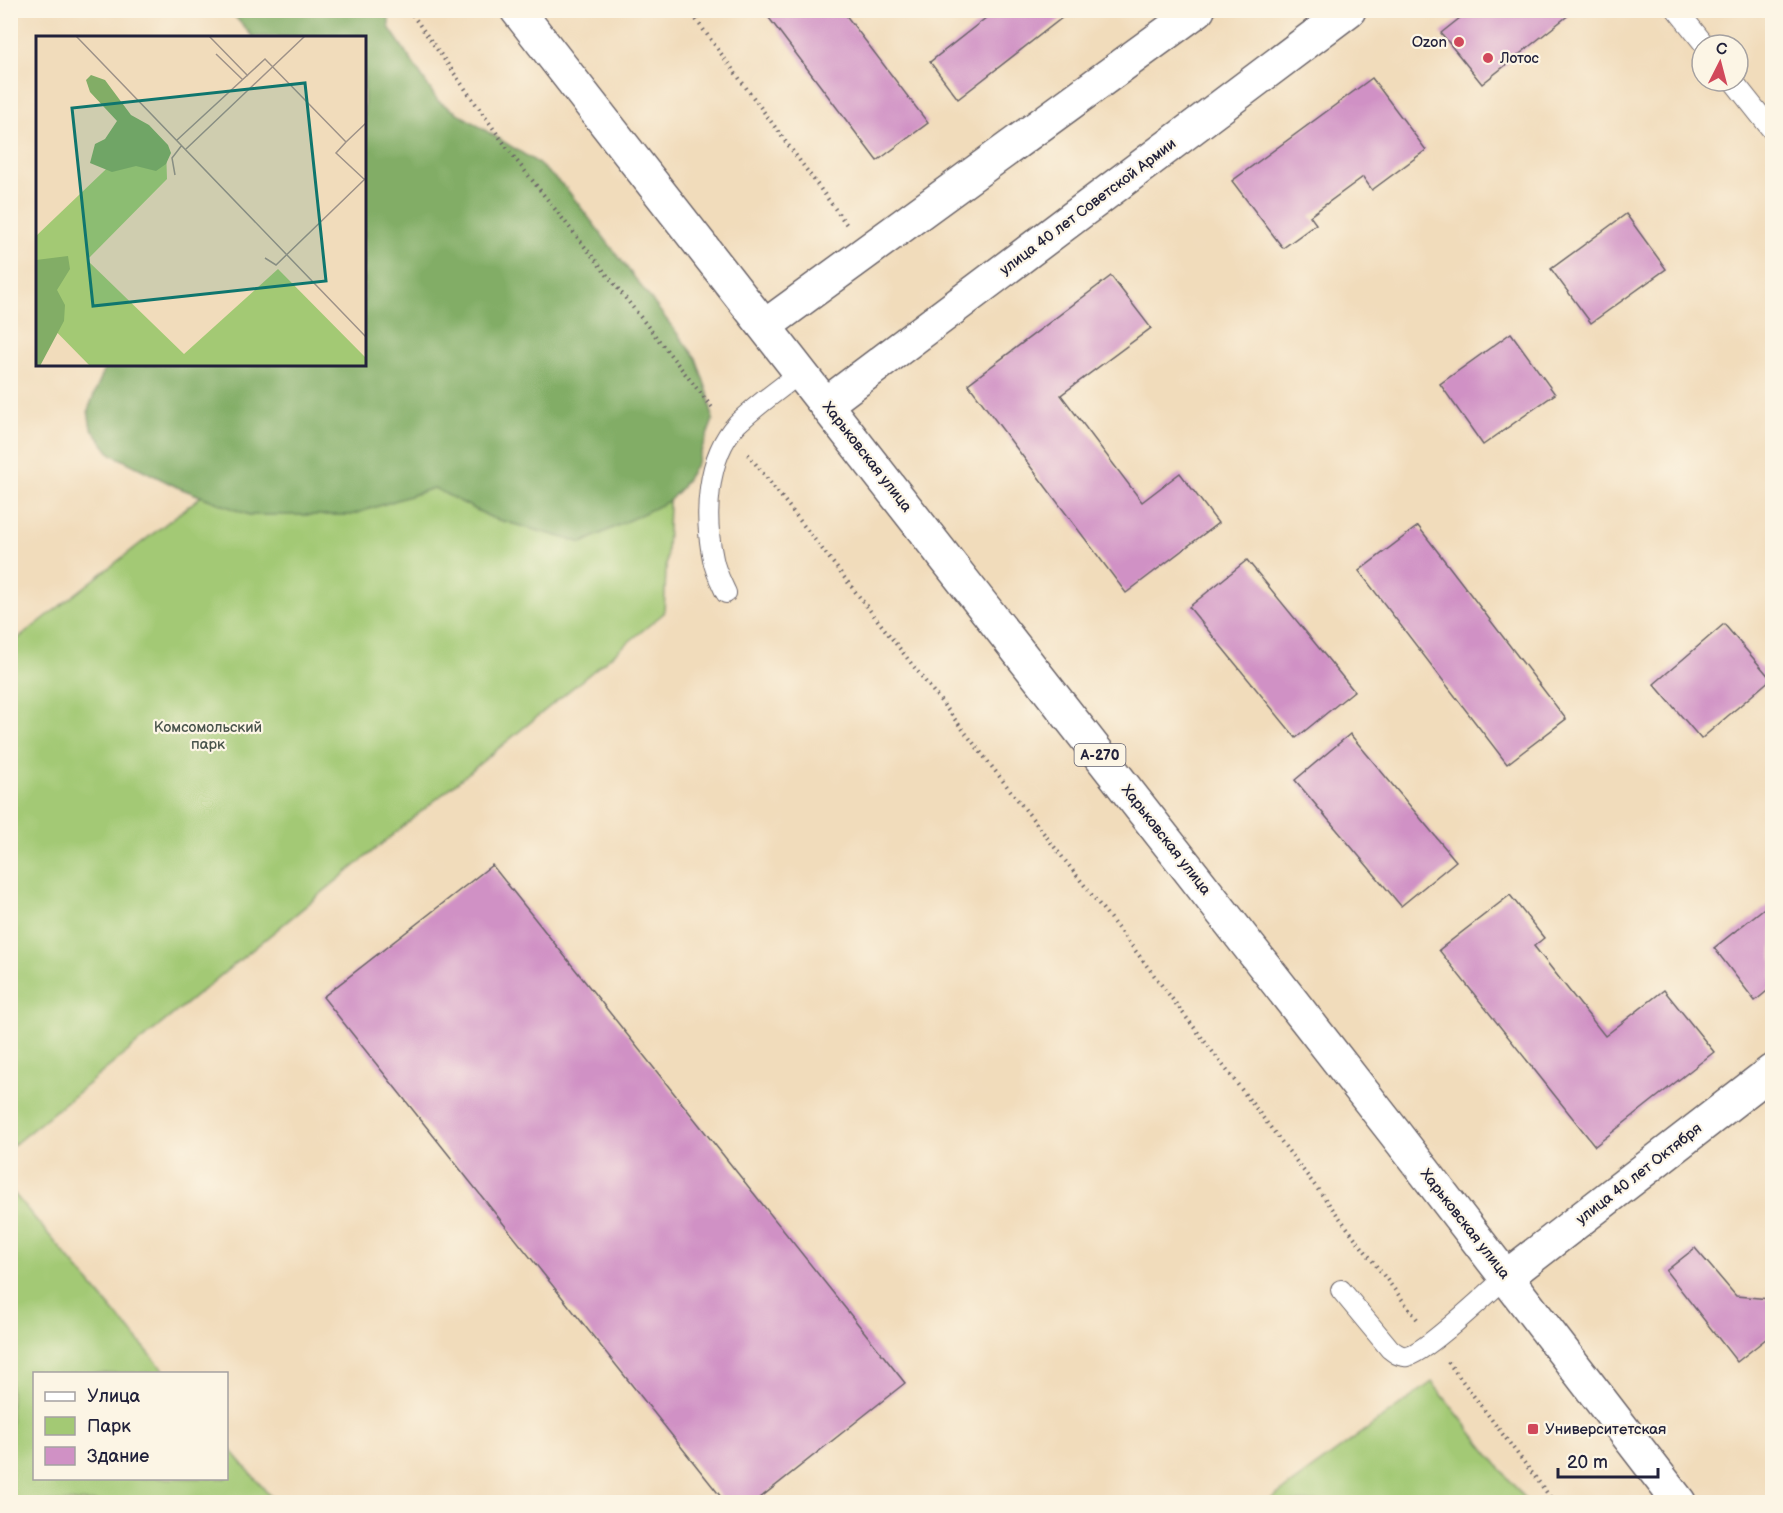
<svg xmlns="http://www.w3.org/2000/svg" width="1783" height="1513" font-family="'Balsamiq Sans',sans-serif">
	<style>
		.green { fill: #a3c974; stroke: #627658; stroke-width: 1.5 }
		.forest { fill: #82ad66; stroke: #526850; stroke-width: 1.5 }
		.building { fill: #d091c5 }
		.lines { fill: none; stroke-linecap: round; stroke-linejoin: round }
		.lane-casing { stroke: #6a6368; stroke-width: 22 }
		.street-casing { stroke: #6a6368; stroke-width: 36 }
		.highway-casing { stroke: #6a6368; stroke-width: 36 }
		.path { stroke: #6a6368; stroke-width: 4; stroke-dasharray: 1.5 4.5; stroke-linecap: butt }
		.lane { stroke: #fff; stroke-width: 20 }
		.street { stroke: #fff; stroke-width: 33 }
		.highway { stroke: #fff; stroke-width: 33 }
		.poi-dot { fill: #d1495b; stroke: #fcf5e5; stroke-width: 2 }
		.labels { text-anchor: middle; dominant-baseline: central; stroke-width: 4.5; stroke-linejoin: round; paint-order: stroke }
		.shield { fill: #fcf5e5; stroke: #63616e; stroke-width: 1.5 }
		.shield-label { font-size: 14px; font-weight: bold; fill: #22223b }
		.poi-label { font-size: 15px; fill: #22223b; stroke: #fcf5e5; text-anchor: start }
		.street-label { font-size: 15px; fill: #22223b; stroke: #fcf5e5 }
		.park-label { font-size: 15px; fill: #49544c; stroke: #fcf5e5 }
		.inset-road { fill: none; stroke: #9e9288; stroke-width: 1.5 }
		.view { fill: #0f766e; fill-opacity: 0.15; stroke: #0f766e; stroke-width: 3 }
		.inset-edge { fill: none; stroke: #22223b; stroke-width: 3 }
	</style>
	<rect width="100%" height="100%" fill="#fcf5e5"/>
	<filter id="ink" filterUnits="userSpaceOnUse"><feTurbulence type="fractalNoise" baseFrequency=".0167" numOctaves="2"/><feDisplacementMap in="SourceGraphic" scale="12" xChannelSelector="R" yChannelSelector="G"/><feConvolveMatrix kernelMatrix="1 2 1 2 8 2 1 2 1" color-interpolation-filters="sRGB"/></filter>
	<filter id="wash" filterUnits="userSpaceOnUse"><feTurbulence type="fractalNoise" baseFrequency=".008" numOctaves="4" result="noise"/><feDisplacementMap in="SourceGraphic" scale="24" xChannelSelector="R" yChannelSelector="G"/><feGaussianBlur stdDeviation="1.35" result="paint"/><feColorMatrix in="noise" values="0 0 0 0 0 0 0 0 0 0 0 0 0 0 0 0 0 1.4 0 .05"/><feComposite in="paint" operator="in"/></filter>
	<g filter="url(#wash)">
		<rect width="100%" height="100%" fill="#f1dcbb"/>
		<!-- green -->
		<path class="green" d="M540,233l135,147 -11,233 -653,534v-503z
			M10,1189l156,184 -132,1v104h192l1,-33 48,57h-264z
			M1432,1382l95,120h-260z"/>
		<!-- forest -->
		<path class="forest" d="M389,10v17l49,74 97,60 31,27 130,170 12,35 5,27 -17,45 -15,23 -12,13 -87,42 -90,-25 -58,-30 -83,27h-102l-72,-28 -66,-33 -20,-26 -3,-18 18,-45 258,-1v-326l-111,-1 -23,-26z"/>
		<g id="blocks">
			<!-- building -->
			<path class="building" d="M763,10h79l86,113 -51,38z
				M996,10h76l-114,89 -28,-37z
				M1470,10h105l-93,74 -41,-51z
				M1372,78l54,72 -54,40 -9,-13 -53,39 6,8 -33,24 -51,-67z
				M1626,214l40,55 -75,54 -40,-54z
				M1111,276l40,52 -90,67 81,107 38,-29 38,50 -92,70 -158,-209z
				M1511,333l44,61 -72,51 -43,-61z
				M1418,526l148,193 -59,45 -148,-193z
				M1247,560l107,131 -58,47 -107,-131z
				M1724,624l47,55 -70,60 -47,-55z
				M1350,734l106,127 -55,45 -106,-126z
				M492,865l413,518 -150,119h-30l-402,-505z
				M1510,895l34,43 -10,8 71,90 59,-46 50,62 -119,94 -156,-196z
				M1772,902v85l-17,14 -41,-53z
				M1695,1248l41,48 34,3 2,-2v37l-35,28 -71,-91z"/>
		</g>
	</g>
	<g filter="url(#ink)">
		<use href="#blocks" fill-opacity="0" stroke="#6a6368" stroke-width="1.5"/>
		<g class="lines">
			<!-- lane casing -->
			<g class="lane-casing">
				<path id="lane" d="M1677,10l28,35
					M1733,81l39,49
					M726,593c-5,-11 -11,-22 -13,-34 -9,-42 -7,-102 24,-135 19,-19 43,-35 64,-52
					M1341,1290l49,59c5,4 10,8 17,7 17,-2 82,-64 99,-79"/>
			</g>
			<!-- street casing -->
			<g class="street-casing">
				<path id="street" d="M765,326l433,-316
					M826,404l523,-394
					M1506,1277l266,-206"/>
			</g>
			<!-- highway casing -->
			<g class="highway-casing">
				<path id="highway" d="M517,10l877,1122 285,370"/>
			</g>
			<!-- path -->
			<path class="path" d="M409,10l104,146 201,254
				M689,10l158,215
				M748,454l386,495 283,370
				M1448,1362l106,140"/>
			<!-- lane -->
			<use href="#lane" class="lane"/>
			<!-- street -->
			<use href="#street" class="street"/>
			<!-- highway -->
			<use href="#highway" class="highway"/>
		</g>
	</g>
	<!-- markers -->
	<g class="poi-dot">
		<circle cx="1459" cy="42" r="6"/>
		<circle cx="1488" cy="58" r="6"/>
		<rect x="1527" y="1423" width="12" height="12" rx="3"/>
	</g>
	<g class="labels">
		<!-- shield labels -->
		<rect class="shield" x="1074.5" y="744" width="51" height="22" rx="4.5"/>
		<g class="shield-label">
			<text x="1100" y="755">А-270</text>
		</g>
		<!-- poi labels -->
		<g class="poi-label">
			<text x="1447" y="42" text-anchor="end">Ozon</text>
			<text x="1500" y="58">Лотос</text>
			<text x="1545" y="1429">Университетская</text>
		</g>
		<!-- street labels -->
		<g class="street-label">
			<text transform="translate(1088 207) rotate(-37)">улица 40 лет Советской Армии</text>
			<text transform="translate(867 457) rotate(52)">Харьковская улица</text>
			<text transform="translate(1166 840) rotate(52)">Харьковская улица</text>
			<text transform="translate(1639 1174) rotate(-38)">улица 40 лет Октября</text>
			<text transform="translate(1465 1224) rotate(52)">Харьковская улица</text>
		</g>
		<!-- park labels -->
		<g class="park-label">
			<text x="208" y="727">Комсомольский<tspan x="208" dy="17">парк</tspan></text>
		</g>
	</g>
	<!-- overview -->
	<g transform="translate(36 36)">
		<rect width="330" height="330" fill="#f1dcbb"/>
		<path d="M110,95l20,17 1,31 -80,81 97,94 94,-85 88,89v8h-276l-54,-55v-75z" fill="#a3c974"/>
		<path d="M55,39l14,5 26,35 18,10 19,20 3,8 -5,11 -10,7 -20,-5 -24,6 -22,-9 5,-19 10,-5 12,-18 -27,-29 -4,-12zM32,220l2,13 -13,21 8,15 -1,16 -24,45h-4v-106z" fill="#82ad66"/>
		<path class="inset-road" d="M40,0l290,301M173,0l39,40M180,18l27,26M141,104l88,-81 81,83 -10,11 29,27M310,106l20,-19M150,113l119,-113M139,139l-3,-17 10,-13M229,222l11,7 90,-87"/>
		<path class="view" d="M269,47l21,198 -233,25 -21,-198z"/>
		<rect width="330" height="330" class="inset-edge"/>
	</g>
	<!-- margin -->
	<rect width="1783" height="1513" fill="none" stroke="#fcf5e5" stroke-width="36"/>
	<!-- legend -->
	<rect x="33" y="1372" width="195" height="108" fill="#fcf5e5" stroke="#a5a1a1" stroke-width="1.5"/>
	<rect x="45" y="1392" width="30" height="9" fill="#ffffff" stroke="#a5a1a1" stroke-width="1.5"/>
	<text x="87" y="1402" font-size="18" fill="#22223b">Улица</text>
	<rect x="45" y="1417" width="30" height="18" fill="#a3c974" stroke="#a5a1a1" stroke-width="1.5"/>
	<text x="87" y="1432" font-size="18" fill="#22223b">Парк</text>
	<rect x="45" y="1447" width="30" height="18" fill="#d091c5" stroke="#a5a1a1" stroke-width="1.5"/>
	<text x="87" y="1462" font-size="18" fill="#22223b">Здание</text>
	<!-- north arrow -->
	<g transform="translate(1720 63) rotate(6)"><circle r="28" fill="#fcf5e5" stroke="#a5a1a1" stroke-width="1.5"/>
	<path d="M0-4.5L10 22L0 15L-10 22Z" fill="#d1495b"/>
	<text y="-9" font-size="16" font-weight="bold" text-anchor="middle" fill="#22223b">С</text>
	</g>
	<!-- scale -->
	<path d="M1558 1468v9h100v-9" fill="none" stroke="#22223b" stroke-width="3"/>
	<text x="1567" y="1468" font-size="18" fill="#22223b" stroke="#fcf5e5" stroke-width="4.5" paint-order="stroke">20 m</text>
</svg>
